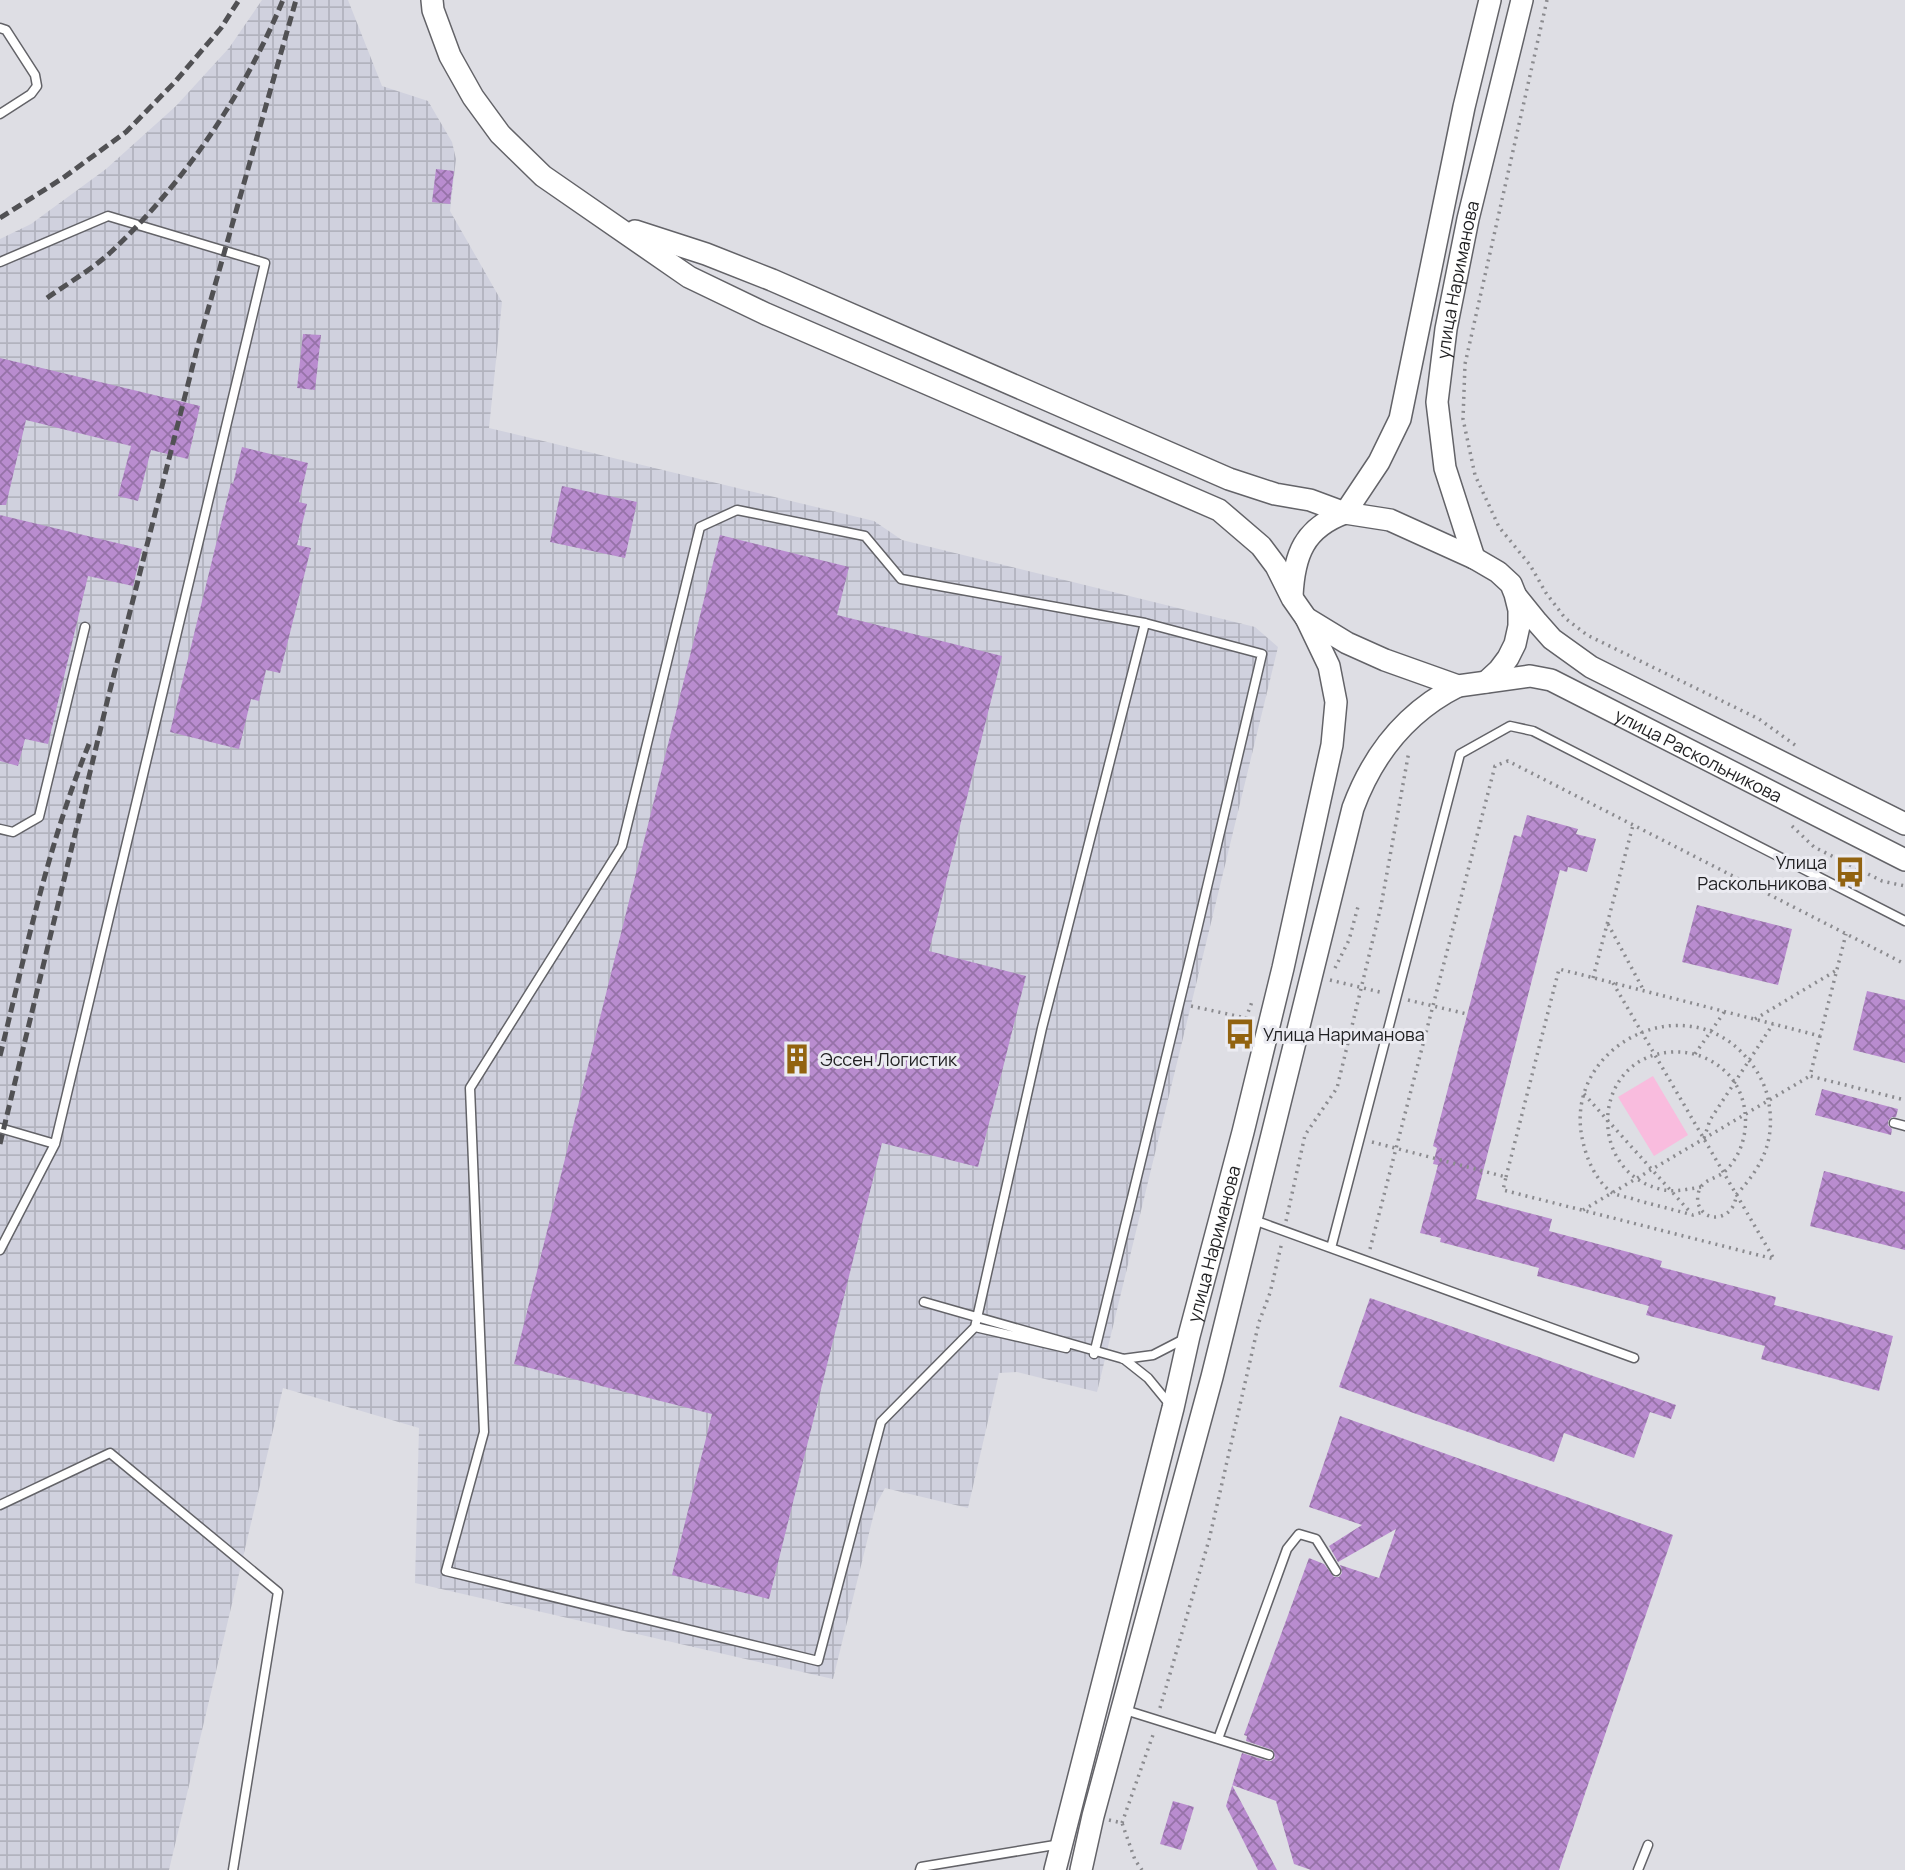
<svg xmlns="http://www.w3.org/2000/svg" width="1905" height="1870" font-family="Manrope,sans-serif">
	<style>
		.industrial { fill: url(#industrial-grid) }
		.pitch { fill: #f9bcde }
		.building { fill: url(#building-cross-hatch) }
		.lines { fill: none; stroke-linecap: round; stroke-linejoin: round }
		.lane-casing { stroke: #636368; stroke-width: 11 }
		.secondary-casing { stroke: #636368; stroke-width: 24 }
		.path { stroke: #8b8b8f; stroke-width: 3.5; stroke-dasharray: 2 5; stroke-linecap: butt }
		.lane { stroke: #fff; stroke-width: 8 }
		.secondary { stroke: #fff; stroke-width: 21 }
		.rail { stroke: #515154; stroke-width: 5; stroke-dasharray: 10 5; stroke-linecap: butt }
		.labels { text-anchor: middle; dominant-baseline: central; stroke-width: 6; stroke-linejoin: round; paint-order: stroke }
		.street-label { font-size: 18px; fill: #1f1f21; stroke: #ebebf1 }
		.poi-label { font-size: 18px; fill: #1f1f21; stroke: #ebebf1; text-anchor: start }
	</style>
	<defs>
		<pattern id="industrial-grid" width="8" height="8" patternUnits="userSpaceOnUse" patternTransform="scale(1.75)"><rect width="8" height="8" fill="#d0d1de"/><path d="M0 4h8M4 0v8" fill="none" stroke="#b2b3be"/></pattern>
		<pattern id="building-cross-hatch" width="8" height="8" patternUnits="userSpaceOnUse" patternTransform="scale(1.75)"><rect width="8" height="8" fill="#b98ccf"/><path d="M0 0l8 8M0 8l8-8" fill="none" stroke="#9672a8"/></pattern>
	</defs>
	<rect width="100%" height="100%" fill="#dedee4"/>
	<!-- industrial -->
	<path class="industrial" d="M262,0h86l34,86 46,15 24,41 4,17 -6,52 52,91 -13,126 385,93 28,19 353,87 23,20 -181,745 -80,-20 -18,1 -31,135 -83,-20 -9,17 -43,174 -418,-96 4,-155 -136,-40 -114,482h-169v-1631l31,-15 75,-55 70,-63 53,-58z"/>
	<!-- pitch -->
	<path class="pitch" d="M1653,1076l35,59 -34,21 -36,-59z"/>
	<!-- building -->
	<path class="building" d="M436,169l18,2 -4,33 -18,-2z
		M303,334l18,1 -6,55 -18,-2z
		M0,358l200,48 -12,53 -37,-9 -13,51 -20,-5 13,-50 -105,-26 -20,85h-6z
		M242,447l66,16 -9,39 8,2 -10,41 14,3 -31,125 -14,-3 -7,31 -8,-2 -12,50 -69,-17 61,-249 2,1z
		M562,486l75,16 -12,56 -75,-16z
		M0,515l142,34 -9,37 -45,-10 -40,168 -23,-5 -7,27 -18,-5z
		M720,535l129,32 -12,48 165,41 -73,295 97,25 -48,191 -96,-24 -113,456 -97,-24 40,-161 -198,-50z
		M1527,815l51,14 -2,5 20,5 -9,33 -19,-5 -1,5 -7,-2 -84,329 76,20 -3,12 113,30 -2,6 116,30 -2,8 119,31 -14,55 -118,-32 4,-13 -119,-31 3,-9 -112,-30 2,-8 -99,-26 1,-4 -21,-5 18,-68 -5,-1 4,-16 -4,-2 81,-311 7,2z
		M1697,905l95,24 -14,56 -96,-23z
		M1867,991l38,9v63l-52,-13z
		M1822,1089l76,20 -2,8h-4l-4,4v4l4,4 -1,6 -76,-20z
		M1824,1171l81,21v58l-95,-24z
		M1370,1298l306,107 -5,14 -21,-7 -16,46 -70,-25 -10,29 -215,-75z
		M1340,1416l333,119 -114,335h-248l-17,-6 -18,-63 -44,-16 45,85h-19l-32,-64 16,-53 26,8h3l4,-3 -2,-8 -27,-9 1,-5 -3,-1 65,-177 15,6 10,13h5l3,-4 -2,-8 39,13 17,-49 -58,33 -9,-16 33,-21 -53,-18z
		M1173,1801l21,6 -13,43 -21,-6z"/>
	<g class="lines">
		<!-- lane casing -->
		<g class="lane-casing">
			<path id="lane" d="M0,28l6,2 29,45 2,11 -6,8 -31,20
				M0,262l108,-46 157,47 -210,881 -55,106
				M0,829l13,3 26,-15 46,-190
				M1894,1123l11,3
				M0,1128l55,16
				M1251,1219l383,139
				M1331,1248l129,-494 50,-28 23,5 372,190
				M924,1302l200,57 24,19 23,28
				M975,1327l91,21
				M1094,1354l97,-399 71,-301 -117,-31 -244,-44 -36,-43 -128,-26 -37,17 -78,319 -152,242 14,344 -38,139 372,90 63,-239 94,-95 67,-299 103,-405
				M1123,1359l30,-4 33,-17
				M0,1505l110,-52 168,139 -45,278
				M1125,1710l144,45
				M1218,1739l69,-190 12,-15 17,5 20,32
				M920,1870l1,-3 140,-23
				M1638,1870l10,-25"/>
		</g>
		<!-- secondary casing -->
		<g class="secondary-casing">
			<g id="secondary">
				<path id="s1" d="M432,0l1,10 17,46 23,41 27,37 43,42 146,101 77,37 453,196 42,36 15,20 16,32 14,20 41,25 38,17 73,26 72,-10 21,4 354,180"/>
				<path d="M635,231l71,23 66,26 457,199 46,15 35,6 35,13 45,7 84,38 24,14 13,12 4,10 4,16v16l-4,18 -7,14 -9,12 -13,12"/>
				<path d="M1345,513l34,-51 21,-43 64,-312 26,-107"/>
				<path id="s2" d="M1474,558l-29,-90 -8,-66 9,-73 22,-110 54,-219"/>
				<path d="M1292,596c2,-41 12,-68 53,-83"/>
				<path d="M1516,596l21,26 15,17 39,28 314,157"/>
				<path id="s3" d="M1055,1870l118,-462 16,-72 54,-204 40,-164 49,-223 4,-43 -7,-36 -23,-48"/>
				<path d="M1081,1870l12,-54 119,-439 141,-569c20,-54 53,-96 105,-122"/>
			</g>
		</g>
		<!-- path -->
		<path class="path" d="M1547,0l-82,364 -2,55 12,56 24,52 31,38 16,28 19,25 22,17 172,84 36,26
			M1792,826l22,21 68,34 23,5
			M1608,924l36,67
			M1335,968l14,-28 10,-37
			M1593,978l40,-153
			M1330,980l54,13
			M1613,983l161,276
			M1408,1000l59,14
			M1191,1006l55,12 7,-19
			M1755,1019l82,-49
			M1820,1036l-10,40 95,24
			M1695,1054l30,-43
			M1584,1094l107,119
			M1704,1138l6,-18 63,-96
			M1372,1142l134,35 -3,13 271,69
			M1506,1177l53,-208 261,67 26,-102
			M1701,1187c-12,2 -25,5 -37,3 -80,-16 -73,-135 9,-138 20,-1 38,6 53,20 27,26 26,76 -3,101 -7,5 -18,7 -22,14 -3,4 -4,11 -3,16 6,22 37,17 38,-8 29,-31 41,-59 31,-101 -4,-14 -12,-27 -21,-37 -63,-73 -186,-9 -163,85 4,18 13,38 28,50 6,4 18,5 25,8 19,5 38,10 57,15l10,-3
			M1583,1210l227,-134
			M1286,1221l19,-86 32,-47 44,-182 28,-155
			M1370,1249l125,-483 13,-5 397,203
			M1160,1708l49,-168 50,-218 11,-29 12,-51
			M1109,1820l13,3 13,37 7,10
			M1122,1823l32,-91"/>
		<!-- lane -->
		<use href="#lane" class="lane"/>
		<!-- secondary -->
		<use href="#secondary" class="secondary"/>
		<!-- rail -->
		<path class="rail" d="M0,218l63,-40 63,-46 48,-49 47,-55 18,-28
			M47,298c21,-15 46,-29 65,-47 74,-70 132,-157 171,-251
			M0,1056c26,-105 48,-212 89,-312
			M0,1144l108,-446 90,-353 98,-345"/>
	</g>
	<!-- icons -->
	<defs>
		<g id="bus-bare" transform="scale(2.415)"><path d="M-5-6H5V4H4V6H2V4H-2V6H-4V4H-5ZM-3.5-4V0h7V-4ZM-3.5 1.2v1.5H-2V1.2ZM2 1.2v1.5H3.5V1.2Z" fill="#926310" stroke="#ebebf1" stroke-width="2.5" paint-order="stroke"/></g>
		<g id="building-bare" transform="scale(2.415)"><path d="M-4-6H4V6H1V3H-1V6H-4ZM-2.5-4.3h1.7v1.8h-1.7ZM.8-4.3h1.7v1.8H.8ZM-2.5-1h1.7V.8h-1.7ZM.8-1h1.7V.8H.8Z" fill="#926310" stroke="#ebebf1" stroke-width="2.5" paint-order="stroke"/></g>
	</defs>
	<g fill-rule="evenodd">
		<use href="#bus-bare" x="1850" y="872"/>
		<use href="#bus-bare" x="1240" y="1034"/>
		<use href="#building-bare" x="797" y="1059"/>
	</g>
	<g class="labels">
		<!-- street labels -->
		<g class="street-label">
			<text stroke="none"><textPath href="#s2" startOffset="285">улица Нариманова</textPath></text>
			<text stroke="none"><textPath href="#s1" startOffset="1536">улица Раскольникова</textPath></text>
			<text stroke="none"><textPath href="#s3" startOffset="646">улица Нариманова</textPath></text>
		</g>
		<!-- poi labels -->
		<g class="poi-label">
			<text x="1827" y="862" text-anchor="end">Улица<tspan x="1827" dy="21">Раскольникова</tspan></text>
			<text x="1263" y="1034">Улица Нариманова</text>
			<text x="820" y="1059">Эссен Логистик</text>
		</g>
	</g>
</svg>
